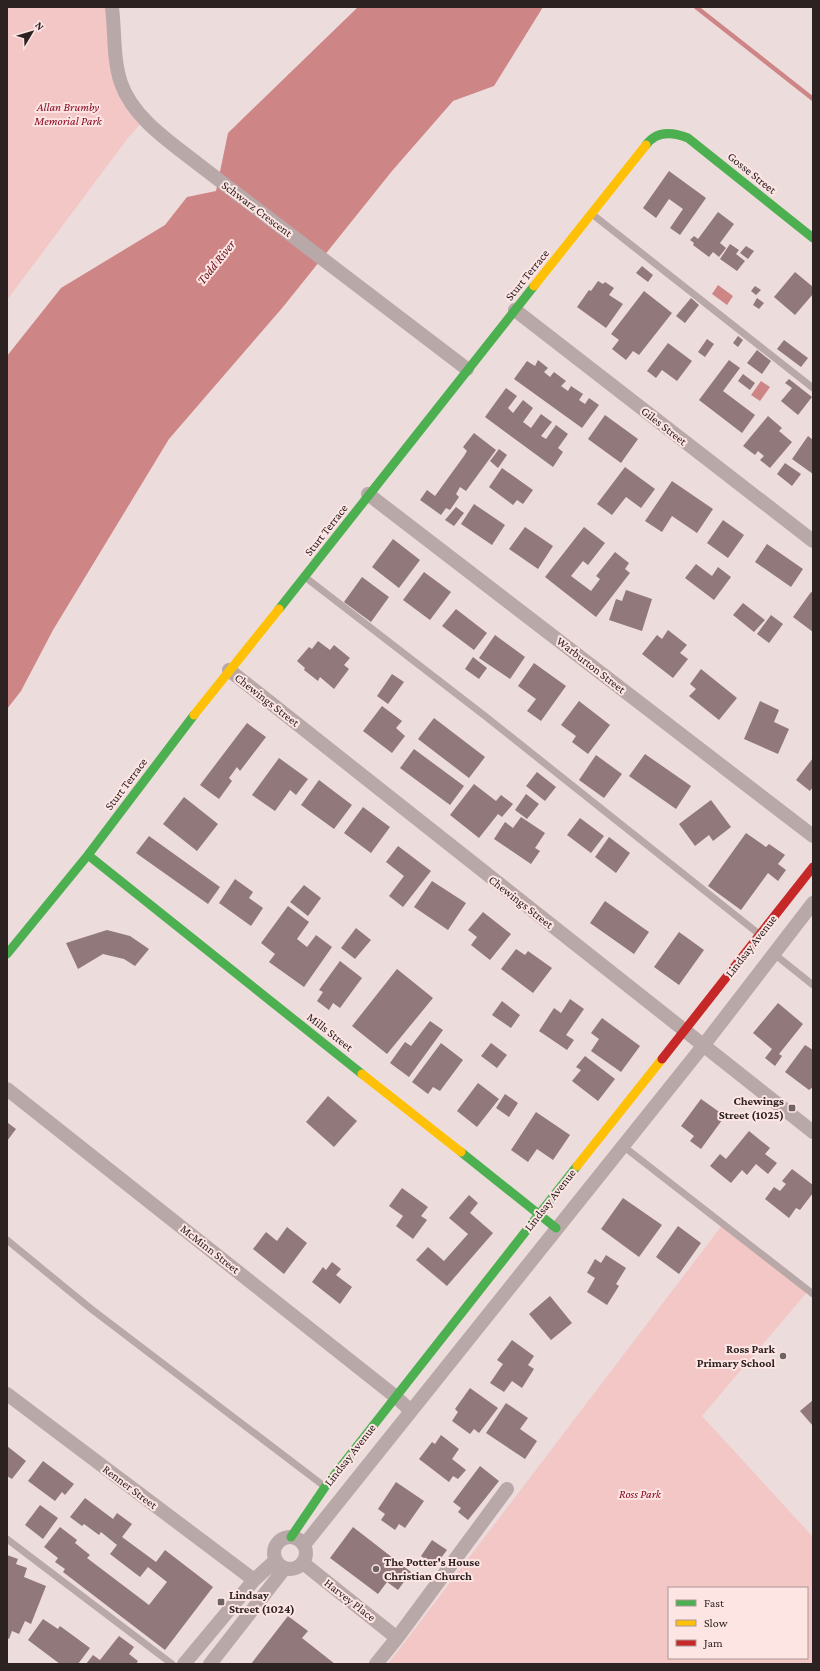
<svg xmlns="http://www.w3.org/2000/svg" width="820" height="1671" font-family="'Crimson Pro',serif">
	<style>
		.green { fill: #f2c7c6; fill-rule: evenodd }
		.water { fill: #ce8585 }
		.lines { fill: none; stroke-linecap: round; stroke-linejoin: round }
		.stream { stroke: #ce8585; stroke-width: 4.5 }
		.building { fill: #91787a }
		.lane { stroke: #b8a8a7; stroke-width: 7 }
		.street { stroke: #b8a8a7; stroke-width: 14 }
		.fast { stroke: #4caf50; stroke-width: 9 }
		.slow { stroke: #ffc107; stroke-width: 9 }
		.jam { stroke: #c62828; stroke-width: 9 }
		.poi-dot { fill: #706363; stroke: #fde5e4; stroke-width: 1.5 }
		.labels { text-anchor: middle; dominant-baseline: central; stroke-width: 4; stroke-linejoin: round; paint-order: stroke }
		.park-label { font-size: 12px; font-style: italic; fill: #84041c; stroke: #fde5e4 }
		.street-label { font-size: 12px; fill: #2d2222; stroke: #fde5e4 }
		.poi-label { font-size: 12px; font-weight: bold; fill: #2d2222; stroke: #fde5e4; text-anchor: end }
		.water-label { font-size: 13px; font-style: italic; fill: #6a0f1a; stroke: #fde5e4 }
	</style>
	<rect width="100%" height="100%" fill="#eddcdc"/>
	<!-- green -->
	<path class="green" d="M7,7h105l5,53 28,59 -17,19 -121,162z
		M723,1224l85,67 -106,125 111,121v127h-425zM669,1588h138v70h-138z"/>
	<!-- water -->
	<path class="water" d="M358,7h185l-49,79 -41,15 -61,70 -109,136 -114,132 -116,191 -32,61 -14,18v-353l54,-68 104,-63 22,-28 29,-6 12,-58z
		M718,285l15,11 -6,9 -15,-11z
		M761,381l9,6 -10,14 -9,-6z"/>
	<g class="lines">
		<!-- stream -->
		<path class="stream" d="M696,7l117,92"/>
	</g>
	<!-- building -->
	<path class="building" d="M669,171l37,27 -26,37 -10,-7 13,-19 -14,-10 -13,19 -13,-10z
		M718,212l16,12 -14,19 6,5 -7,9 -6,-5 -4,5 -16,-12 1,-2 -4,-3 4,-4 4,3z
		M730,244l9,6 -3,4 9,7 -8,10 -17,-12z
		M746,246l8,5 -6,8 -8,-6z
		M642,266l11,9 -5,7 -12,-9z
		M795,272l18,15v7l-18,21 -21,-18z
		M598,281l5,3 2,-2 9,6 -5,7 14,9 -17,24 -29,-21 12,-17 2,1z
		M755,286l6,4 -5,5 -5,-4z
		M644,291l28,22 -33,42 -6,-4 -7,9 -14,-11 7,-9 -8,-6z
		M691,298l8,7 -14,18 -9,-7z
		M757,298l7,5 -5,6 -6,-4z
		M738,336l5,4 -5,7 -5,-4z
		M707,339l7,5 -9,13 -7,-5z
		M784,340l24,18 -7,9 -24,-18z
		M668,343l24,18 -15,20 -15,-11 -6,8 -9,-7z
		M757,350l14,11 -9,13 -15,-11z
		M538,360l10,8 -4,4 6,5 4,-5 12,9 -5,5 7,5 3,-5 12,8 -4,6 6,4 4,-6 10,7 -17,23 -68,-49 13,-18 8,5z
		M729,360l11,8 -17,23 32,24 -13,18 -43,-33z
		M743,374l12,9 -5,7 -12,-9z
		M789,379l23,18 -14,18 -17,-14 11,-13 -7,-5z
		M506,388l11,8 -9,12 5,5 10,-13 10,8 -10,14 8,6 10,-14 11,8 -11,14 5,3 10,-14 12,9 -10,14 5,4 -10,15 -68,-50z
		M605,415l33,24 -17,24 -33,-24z
		M768,416l14,12 -3,3 13,11 -22,26 -10,-8 4,-4 -6,-5 -3,4 -12,-9z
		M474,433l22,17 -30,41 -6,-4 -4,7 3,3 -9,13 -4,-2 -5,7 -21,-15 7,-10 8,6 29,-40 3,-5 -4,-4z
		M808,436l5,4v34l-21,-15z
		M499,449l8,6 -9,13 -8,-7z
		M785,463l16,11 -9,12 -15,-12z
		M625,467l30,22 -14,19 -15,-11 -14,18 -15,-11z
		M502,468l31,22 -10,14 -6,-4 -4,5 -24,-18z
		M672,481l41,28 -16,24 -25,-17 -10,16 -17,-11z
		M474,504l31,21 -13,20 -31,-21z
		M456,507l8,6 -10,13 -9,-6z
		M723,520l21,15 -16,23 -21,-15z
		M525,527l28,19 -15,23 -29,-20z
		M584,527l21,16 -17,22 -5,-4 -12,15 20,15 9,-12 -4,-3 19,-24 14,11 -4,6 5,4 -34,44 -51,-40z
		M393,539l27,21 -21,28 -27,-21z
		M767,544l36,25 -12,18 -36,-25z
		M696,564l16,12 6,-9 13,10 -17,23 -29,-22z
		M424,572l27,20 -21,28 -27,-20z
		M362,577l27,20 -18,25 -27,-20z
		M626,590l26,9 -10,32 -33,-11 7,-21 6,2z
		M811,592l2,1v39l-20,-15z
		M743,603l22,17 -11,12 -21,-17z
		M456,609l31,24 -13,17 -32,-24z
		M771,615l12,9 -14,19 -12,-9z
		M668,630l19,15 -7,8 8,6 -15,19 -31,-24 15,-19 5,4z
		M495,635l30,22 -15,22 -31,-21z
		M318,641l12,9 4,-5 16,13 -6,7 5,4 -15,20 -14,-12 -2,4 -14,-11 1,-2 -8,-7 12,-14 3,2z
		M473,657l14,11 -8,11 -14,-10z
		M534,663l32,23 -25,35 -14,-10 9,-12 -18,-13z
		M701,669l36,29 -18,22 -30,-24 7,-7 -6,-5z
		M392,674l12,8 -16,22 -11,-8z
		M579,701l31,24 -22,29 -16,-12 4,-6 -15,-11z
		M760,701l19,9 -5,12 15,7 -11,25 -34,-15z
		M382,706l20,15 -6,7 9,8 -13,17 -29,-22z
		M434,718l51,39 -16,21 -51,-39z
		M247,723l19,14 -26,34 -3,-4 -8,11 3,3 -13,18 -19,-14z
		M414,749l50,37 -14,19 -50,-37z
		M645,754l46,32 -15,23 -47,-33z
		M596,755l26,19 -18,24 -25,-18z
		M279,758l29,21 -12,16 -6,-5 -15,21 -23,-16z
		M813,758v29l-3,4 -14,-11z
		M537,772l19,15 -11,14 -19,-15z
		M319,780l33,25 -18,24 -33,-24z
		M474,784l22,17 5,-6 12,9 -11,13 -4,-3 -19,24 -29,-23z
		M526,794l13,10 -12,15 -12,-9z
		M184,797l34,27 -21,27 -34,-27z
		M711,800l20,27 -18,14 -4,-6 -14,11 -16,-22z
		M363,807l27,20 -19,26 -27,-20z
		M521,817l24,16 -10,15 5,3 -9,13 -37,-25 11,-17 8,6z
		M580,818l24,18 -13,17 -24,-18z
		M746,833l20,14 3,-3 16,11 -7,9 8,6 -8,11 -10,-8 -27,37 -33,-24z
		M149,836l71,51 -12,17 -72,-51z
		M609,837l21,16 -14,20 -21,-16z
		M398,846l33,25 -28,36 -14,-11 15,-20 -18,-14z
		M235,879l18,13 -4,6 14,10 -12,18 -32,-23z
		M432,881l34,22 -18,27 -34,-23z
		M304,885l17,13 -13,18 -18,-14z
		M605,901l44,31 -15,22 -44,-31z
		M288,906l21,16 -12,17 10,8 9,-12 16,12 -28,40 -35,-25 6,-8 -14,-11z
		M483,912l28,22 -21,26 -19,-15 6,-8 -9,-7z
		M356,928l15,12 -16,19 -14,-11z
		M107,930l23,6 19,13 -14,17 -11,-7 -21,-5 -25,15 -12,-26z
		M679,932l25,18 -25,35 -25,-18z
		M516,949l9,6 3,-4 24,17 -19,25 -32,-24z
		M340,961l22,17 -22,30 -7,-5 -4,7 -12,-9 6,-9 -4,-2z
		M397,969l36,29 -46,56 -35,-28z
		M570,999l14,10 -18,26 8,5 -7,10 -28,-19 15,-23 7,5z
		M502,1001l18,14 -9,13 -19,-13z
		M778,1003l25,21 -24,30 3,2 -7,10 -10,-8 7,-9 -19,-16z
		M602,1018l38,28 -19,26 -30,-21 8,-12 -8,-6z
		M430,1021l13,9 -34,47 -19,-14 15,-21 6,4z
		M441,1043l22,17 -23,31 -7,-4 -5,7 -16,-12z
		M491,1043l16,12 -10,13 -16,-12z
		M805,1045l8,5v37l-4,3 -24,-18z
		M585,1056l30,23 -17,22 -26,-20 9,-11 -5,-3z
		M478,1083l21,16 -22,28 -20,-16z
		M505,1094l13,9 -9,14 -13,-9z
		M328,1096l29,25 -23,26 -28,-25z
		M701,1099l24,17 -24,33 -11,-8 4,-5 -13,-10z
		M536,1112l34,23 -17,25 -16,-11 -9,13 -17,-12z
		M8,1123l8,6 -9,12v-16z
		M749,1131l21,17 -5,6 12,9 -9,11 -12,-10 -9,11 -5,-5 -11,13 -21,-17 10,-12 6,5z
		M792,1169l21,16v8l-13,17 -4,-2 -7,10 -24,-19 9,-12 6,4 6,-7 -4,-3z
		M402,1188l26,19 -7,9 6,4 -14,19 -17,-13 7,-10 -14,-10z
		M469,1195l9,8 -8,10 23,20 -46,53 -31,-26 12,-13 16,14 24,-27 -19,-16z
		M623,1198l39,27 -23,32 -38,-28z
		M678,1226l23,17 -22,31 -23,-17z
		M287,1227l20,16 -23,31 -31,-25 13,-17 11,9z
		M606,1255l20,13 -10,16 3,2 -12,19 -20,-13 8,-14 -8,-5 8,-14 6,4z
		M332,1262l9,7 -5,6 16,12 -12,17 -28,-22 11,-15 3,3z
		M550,1296l22,27 -21,17 -22,-26z
		M512,1340l22,16 -6,9 6,4 -12,19 -10,-7 -8,11 -14,-9 13,-19 -6,-4z
		M470,1388l28,20 -19,25 -5,-4 -4,5 -18,-13 6,-9 -3,-3z
		M813,1400v26l-13,-15z
		M506,1403l22,15 -8,11 17,12 -12,18 -39,-26z
		M441,1435l18,14 -7,10 14,11 -8,9 -5,-3 -4,6 -30,-23 13,-17 3,2z
		M7,1446l19,15 -14,18 -5,-3z
		M43,1461l31,23 -9,11 -3,-3 -7,9 -27,-20z
		M480,1466l19,15 -31,39 -10,-8 3,-4 -8,-6z
		M396,1482l28,19 -19,27 -6,-4 -4,6 -14,-10 4,-6 -7,-5z
		M85,1498l28,21 4,-6 15,11 -10,13 34,25 9,-12 48,37 -48,63 -102,-78 2,-3 -10,-7 3,-4 -14,-11 16,-20 17,13 -2,3 15,12 -3,3 62,47 18,-23 -19,-15 -8,10 -30,-23 7,-9 -16,-13 -2,3 -15,-11 -2,2 -12,-9z
		M40,1505l18,13 -15,21 -18,-14z
		M353,1527l58,45 -13,18 -11,-8 -9,12 -48,-36z
		M432,1540l15,10 -12,16 -14,-10z
		M7,1555l11,4 -2,5 11,4 -3,9 22,9 -15,38 -6,-3 -6,13 -7,-3 -3,8 -2,-1z
		M288,1616l20,15 -6,7 33,26h-84z
		M43,1619l15,10 2,-3 30,22 -12,16h-18l-32,-24z
		M119,1636l15,11 -5,7 9,7 -2,3h-50l7,-9 7,5z"/>
	<g class="lines">
		<!-- lane -->
		<path class="lane" d="M592,214l221,174
			M305,577l180,139 274,218
			M773,953l40,32
			M623,1146l190,148
			M7,1240l83,68 234,178
			M7,1539l165,125"/>
		<!-- street -->
		<path class="street" d="M112,7c3,24 1,53 9,76 12,35 49,59 77,81l269,205
			M515,310l298,231
			M368,494l445,342
			M229,670l584,462
			M7,1089l389,308 15,14
			M7,1394l247,186
			M274 1553a16 16 0 1 1 32 0a16 16 0 1 1-32 0Z
			M304,1545l399,-499 110,-143
			M303,1563l94,75
			M184,1664l70,-84 22,-20
			M210,1664l75,-96
			M376,1664l21,-26 110,-149"/>
		<!-- fast -->
		<path class="fast" d="M646,145c11,-15 27,-13 42,-7l125,100
			M279,609l255,-323
			M88,855l274,219
			M7,954l81,-99 106,-140
			M461,1152l95,76
			M291,1537l34,-50 252,-321"/>
		<!-- slow -->
		<path class="slow" d="M534,286l112,-141
			M194,715l85,-106
			M362,1074l99,78
			M577,1166l85,-107"/>
		<!-- jam -->
		<path class="jam" d="M662,1059l151,-192"/>
	</g>
	<!-- markers -->
	<g class="poi-dot">
		<rect x="788" y="1104" width="8" height="8" rx="2"/>
		<circle cx="783" cy="1356" r="4"/>
		<circle cx="376" cy="1569" r="4"/>
		<rect x="217" y="1598" width="8" height="8" rx="2"/>
	</g>
	<g class="labels">
		<!-- park labels -->
		<g class="park-label">
			<text x="68" y="107">Allan Brumby<tspan x="68" dy="14">Memorial Park</tspan></text>
			<text x="640" y="1494">Ross Park</text>
		</g>
		<!-- street labels -->
		<g class="street-label">
			<text transform="translate(752 173) rotate(39)">Gosse Street</text>
			<text transform="translate(257 209) rotate(37)">Schwarz Crescent</text>
			<text transform="translate(527 275) rotate(-51)">Sturt Terrace</text>
			<text transform="translate(664 426) rotate(38)">Giles Street</text>
			<text transform="translate(326 530) rotate(-52)">Sturt Terrace</text>
			<text transform="translate(591 665) rotate(38)">Warburton Street</text>
			<text transform="translate(267 700) rotate(38)">Chewings Street</text>
			<text transform="translate(126 784) rotate(-53)">Sturt Terrace</text>
			<text transform="translate(521 902) rotate(38)">Chewings Street</text>
			<text transform="translate(751 946) rotate(-52)">Lindsay Avenue</text>
			<text transform="translate(330 1032) rotate(38)">Mills Street</text>
			<text transform="translate(550 1200) rotate(-52)">Lindsay Avenue</text>
			<text transform="translate(210 1249) rotate(38)">McMinn Street</text>
			<text transform="translate(350 1455) rotate(-52)">Lindsay Avenue</text>
			<text transform="translate(130 1487) rotate(37)">Renner Street</text>
			<text transform="translate(350 1600) rotate(38)">Harvey Place</text>
		</g>
		<!-- poi labels -->
		<g class="poi-label">
			<text x="784" y="1101">Chewings<tspan x="784" dy="14">Street (1025)</tspan></text>
			<text x="775" y="1349">Ross Park<tspan x="775" dy="14">Primary School</tspan></text>
			<text x="384" y="1562" text-anchor="start">The Potter's House<tspan x="384" dy="14">Christian Church</tspan></text>
			<text x="229" y="1595" text-anchor="start">Lindsay<tspan x="229" dy="14">Street (1024)</tspan></text>
		</g>
		<!-- water labels -->
		<g class="water-label">
			<text transform="translate(216 262) rotate(-51)">Todd River</text>
		</g>
	</g>
	<!-- border -->
	<rect width="820" height="1671" fill="none" stroke="#2d2222" stroke-width="16"/>
	<!-- legend -->
	<rect x="668" y="1587" width="140" height="72" fill="#fde5e4" stroke="#aa9796"/>
	<rect x="676" y="1600" width="20" height="6" fill="#4caf50" stroke="#aa9796"/>
	<text x="704" y="1607" font-size="12" fill="#2d2222">Fast</text>
	<rect x="676" y="1620" width="20" height="6" fill="#ffc107" stroke="#aa9796"/>
	<text x="704" y="1627" font-size="12" fill="#2d2222">Slow</text>
	<rect x="676" y="1640" width="20" height="6" fill="#c62828" stroke="#aa9796"/>
	<text x="704" y="1647" font-size="12" fill="#2d2222">Jam</text>
	<!-- north arrow -->
	<g transform="translate(32 32) rotate(52)" stroke="#fde5e4" stroke-width="3" paint-order="stroke">
	<path d="M0-3L7 15L0 10L-7 15Z" fill="#2d2222"/>
	<text y="-6" font-size="11" font-weight="bold" text-anchor="middle" fill="#2d2222">N</text>
	</g>
</svg>
